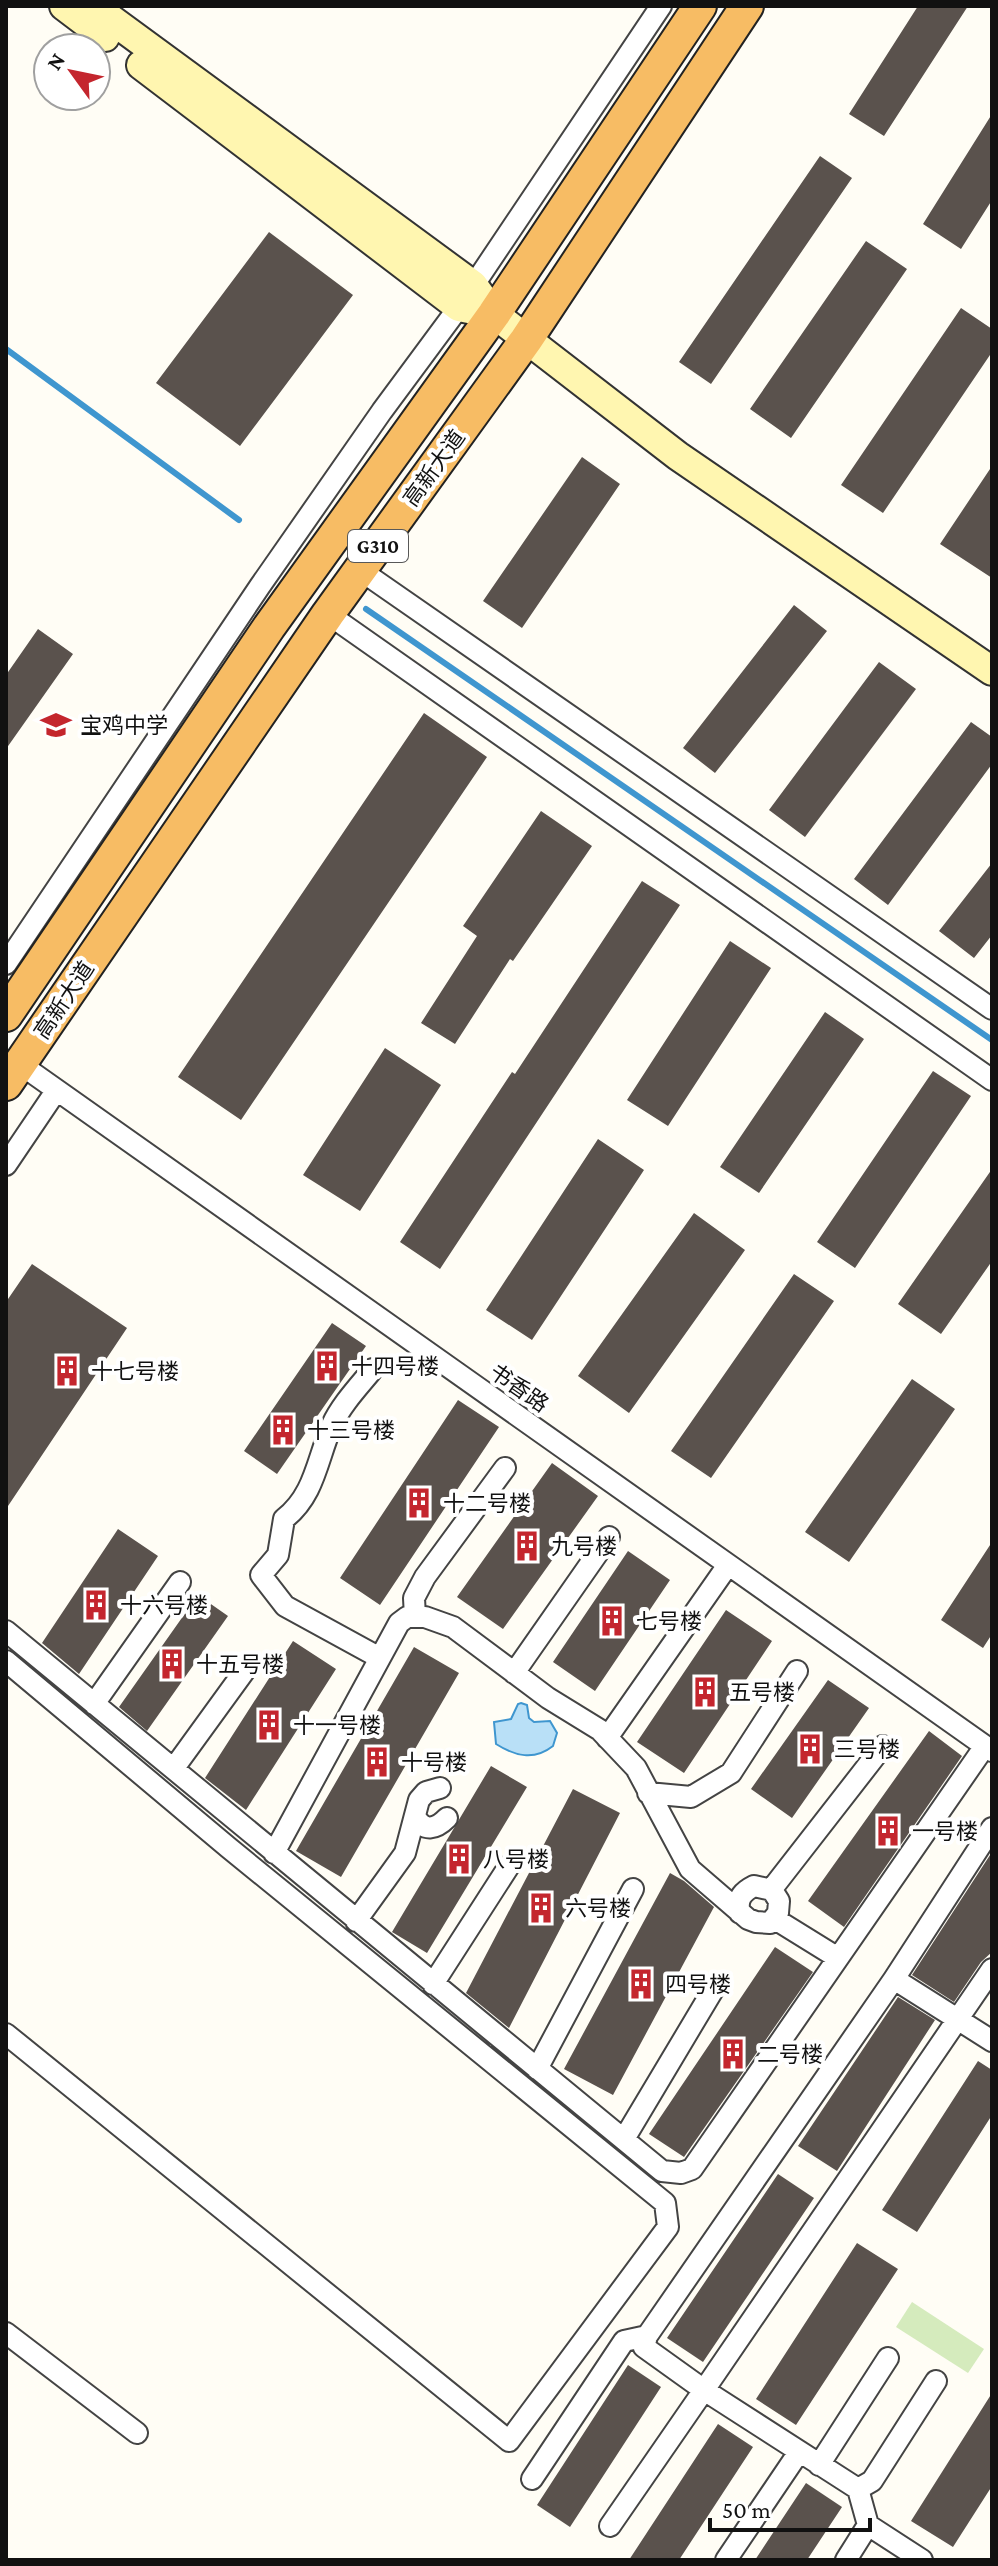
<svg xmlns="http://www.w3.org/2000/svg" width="998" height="2566" font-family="'Crimson Pro','Noto Sans SC',serif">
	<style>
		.green { fill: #d5ebbd }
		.water { fill: #b9e0f7; stroke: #3f96cf; stroke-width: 2 }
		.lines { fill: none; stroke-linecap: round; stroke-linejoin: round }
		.stream { stroke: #3f96cf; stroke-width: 6 }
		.building { fill: #5a524d }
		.minor-casing { stroke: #444; stroke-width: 24 }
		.secondary-casing { stroke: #333; stroke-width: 32 }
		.trunk-casing { stroke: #222; stroke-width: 36 }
		.minor { stroke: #fff; stroke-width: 20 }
		.secondary { stroke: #fff6b0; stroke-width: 28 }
		.trunk { stroke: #f7bc64; stroke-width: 32 }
		.labels { text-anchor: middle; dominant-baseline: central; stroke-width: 8; stroke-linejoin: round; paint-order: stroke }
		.shield { fill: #fff; stroke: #585858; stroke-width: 2 }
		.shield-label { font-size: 20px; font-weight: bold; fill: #111 }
		.street-label { font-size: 22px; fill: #111; stroke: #fff }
		.poi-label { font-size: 22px; fill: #111; stroke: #fff; text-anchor: start }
	</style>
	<rect width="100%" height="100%" fill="#fffdf5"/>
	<!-- green -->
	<path class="green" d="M912,2302l72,47 -16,24 -72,-46z"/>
	<!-- water -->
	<path class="water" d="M521,1703l6,2 2,13 5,4 16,-1 7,12 -4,13c-19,15 -38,10 -57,-2l-2,-22 17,-3 7,-15z"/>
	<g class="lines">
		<!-- stream -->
		<path class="stream" d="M6,349l233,171
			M366,609l626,431"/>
	</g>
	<!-- building -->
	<path class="building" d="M918,6h50l-84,130 -35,-22z
		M992,114v86l-31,49 -38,-25z
		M820,156l32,22 -141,206 -32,-22z
		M269,232l84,63 -113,151 -84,-63z
		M866,241l41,28 -116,169 -41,-29z
		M961,308l31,21v23l-109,161 -42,-28z
		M582,457l38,27 -98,144 -39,-27z
		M992,466v112l-52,-34z
		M794,605l33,26 -112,142 -32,-25z
		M38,629l35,25 -67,95v-74z
		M879,662l37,27 -111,148 -36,-27z
		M424,713l63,44 -246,363 -63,-43z
		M971,722l21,15v27l-104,141 -34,-26z
		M541,811l51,35 -79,115 -3,-2 -55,85 -34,-21 56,-87 -14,-10z
		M992,863v72l-18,23 -35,-27z
		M642,881l38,24 -240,364 -40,-27 112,-170 3,2z
		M730,941l41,27 -103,158 -41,-26z
		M825,1012l39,27 -105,154 -39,-26z
		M385,1048l56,37 -81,126 -57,-36z
		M933,1071l38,25 -116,172 -38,-26z
		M598,1139l46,31 -112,170 -46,-30z
		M992,1169v92l-51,73 -43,-30z
		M694,1213l51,37 -116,163 -51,-37z
		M32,1264l95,64 -121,181v-207z
		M794,1274l40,27 -123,177 -40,-27z
		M332,1323l34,23 -89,128 -33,-23z
		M912,1379l43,30 -106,153 -44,-30z
		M458,1400l41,27 -119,178 -40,-27z
		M552,1463l46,33 -95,133 -46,-32z
		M118,1529l40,27 -79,118 -37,-31z
		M992,1542v92l-9,14 -42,-28z
		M628,1551l42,29 -75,111 -42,-29z
		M198,1595l30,21 -81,115 -28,-24z
		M726,1610l46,31 -88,132 -47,-31z
		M293,1641l43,28 -90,141 -41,-32z
		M414,1647l45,26 -118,204 -45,-26z
		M828,1680l41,28 -77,110 -41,-29z
		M929,1731l33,25 -118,171 -36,-26z
		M491,1766l36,21 -100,166 -35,-21z
		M573,1789l47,24 -111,215 -43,-35z
		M992,1852v100l-11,10 -27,40 -42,-27z
		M670,1873l14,8 30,26 -101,188 -49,-26z
		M775,1947l38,25 -129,185 -35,-23z
		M898,1997l37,23 -98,151 -39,-25z
		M978,2061l14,9v45l-75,117 -35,-22z
		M778,2174l36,24 -111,164 -36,-24z
		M857,2243l41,26 -102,156 -40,-26z
		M628,2365l33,22 -91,140 -33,-22z
		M992,2393v93l-39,61 -42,-26z
		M718,2424l35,23 -74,113h-50z
		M806,2483l36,24 -35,53h-52z"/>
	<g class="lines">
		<!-- minor casing -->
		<g class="minor-casing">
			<path id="minor" d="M360,570l632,439
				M328,614l664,466
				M6,964l254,-378 122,-175 77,-104 202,-301
				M20,1064l972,687
				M6,1165l50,-74
				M373,1369c-14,17 -32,36 -41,56 -15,34 -17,70 -48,94l-6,36 -17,20 24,31 95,52
				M415,1617l-1,-19 11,-21 80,-109
				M6,1631l656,540 19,2 11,-4 293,-423
				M6,1661l223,187 436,355 3,24 -159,214 -503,-407
				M514,1673l95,-136
				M94,1704l86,-122
				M607,1738l121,-173
				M174,1768l74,-102
				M648,1793l43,4 40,-24 66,-102
				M415,1816c9,17 21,13 32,2
				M274,1853l125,-230 8,-6h18l28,10 95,71 52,32 36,38 54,101 58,50 8,3 14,1 8,-10 1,-12 -7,-11 -18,-4c-12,6 -18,14 -14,27
				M771,1890l112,-144
				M775,1919l63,39
				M356,1921l49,-68 14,-53 7,-8 14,-4
				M894,1979l98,-151
				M433,1984l76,-118
				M537,2069l96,-180
				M624,2139l92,-154
				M6,2333l131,100
				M819,2465l69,-107
				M532,2479l92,-138 23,-5 247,-357 98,62
				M858,2489l14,-8 64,-100
				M610,2526l94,-136 -60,-43 3,-11
				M726,2560l73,-108
				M846,2560l22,-35
				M922,2560l-54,-35 -10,-36 -154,-99 288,-421"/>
		</g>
		<!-- secondary casing -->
		<g class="secondary-casing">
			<path id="secondary" d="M64,6l41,31
				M93,6l380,279 21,29 184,142 314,215
				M141,65l318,242 35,7"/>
		</g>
		<!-- trunk casing -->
		<g class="trunk-casing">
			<path id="trunk" d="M6,1015l263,-388 225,-313 206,-308
				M6,1084l322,-470 198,-274 221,-334"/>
		</g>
		<!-- minor -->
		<use href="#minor" class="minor"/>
		<!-- secondary -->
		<use href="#secondary" class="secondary"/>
		<!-- trunk -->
		<use href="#trunk" class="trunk"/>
	</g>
	<!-- icons -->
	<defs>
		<g id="school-bare" transform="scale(2.4)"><path d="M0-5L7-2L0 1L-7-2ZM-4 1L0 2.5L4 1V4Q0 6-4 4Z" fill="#c4262e" stroke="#fff" stroke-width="2.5" paint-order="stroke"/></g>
		<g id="building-bare" transform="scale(2.4)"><path d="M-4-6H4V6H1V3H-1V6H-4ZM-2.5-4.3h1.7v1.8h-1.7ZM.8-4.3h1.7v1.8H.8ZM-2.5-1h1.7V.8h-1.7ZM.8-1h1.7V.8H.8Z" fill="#c4262e" stroke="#fff" stroke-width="2.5" paint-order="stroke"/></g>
	</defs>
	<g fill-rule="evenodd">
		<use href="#school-bare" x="56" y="725"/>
		<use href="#building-bare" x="327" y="1366"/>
		<use href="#building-bare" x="67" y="1371"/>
		<use href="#building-bare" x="283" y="1430"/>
		<use href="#building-bare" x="419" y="1503"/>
		<use href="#building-bare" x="527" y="1546"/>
		<use href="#building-bare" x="96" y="1605"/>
		<use href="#building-bare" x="612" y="1621"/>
		<use href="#building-bare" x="172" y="1664"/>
		<use href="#building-bare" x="705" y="1692"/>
		<use href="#building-bare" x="269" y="1725"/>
		<use href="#building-bare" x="810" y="1749"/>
		<use href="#building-bare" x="377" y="1762"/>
		<use href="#building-bare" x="888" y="1831"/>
		<use href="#building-bare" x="459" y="1859"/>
		<use href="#building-bare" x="541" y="1908"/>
		<use href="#building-bare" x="641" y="1984"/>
		<use href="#building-bare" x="733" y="2054"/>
	</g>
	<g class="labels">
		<!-- shield labels -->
		<rect class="shield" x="348" y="530" width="60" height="32" rx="6"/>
		<g class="shield-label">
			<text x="378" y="546">G310</text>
		</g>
		<!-- street labels -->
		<g class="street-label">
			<text transform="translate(434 468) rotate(-54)">高新大道</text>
			<text transform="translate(64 1000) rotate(-56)">高新大道</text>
			<text transform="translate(519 1388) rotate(35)">书香路</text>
		</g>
		<!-- poi labels -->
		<g class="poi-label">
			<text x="80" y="725">宝鸡中学</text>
			<text x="351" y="1366">十四号楼</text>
			<text x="91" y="1371">十七号楼</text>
			<text x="307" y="1430">十三号楼</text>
			<text x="443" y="1503">十二号楼</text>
			<text x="551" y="1546">九号楼</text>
			<text x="120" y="1605">十六号楼</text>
			<text x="636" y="1621">七号楼</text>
			<text x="196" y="1664">十五号楼</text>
			<text x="729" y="1692">五号楼</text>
			<text x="293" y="1725">十一号楼</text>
			<text x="834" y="1749">三号楼</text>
			<text x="401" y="1762">十号楼</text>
			<text x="912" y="1831">一号楼</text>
			<text x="483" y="1859">八号楼</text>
			<text x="565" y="1908">六号楼</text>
			<text x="665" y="1984">四号楼</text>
			<text x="757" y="2054">二号楼</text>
		</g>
	</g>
	<!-- border -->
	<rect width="998" height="2566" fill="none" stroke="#111111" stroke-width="16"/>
	<!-- north arrow -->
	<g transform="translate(72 72) rotate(303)"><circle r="38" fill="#ffffff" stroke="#a0a0a0" stroke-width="2"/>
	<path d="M0-6L14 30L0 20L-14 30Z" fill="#c4262e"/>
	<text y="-12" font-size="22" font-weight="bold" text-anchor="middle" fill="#111111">N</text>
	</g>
	<!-- scale -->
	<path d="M710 2518v12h160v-12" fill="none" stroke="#111111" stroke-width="4"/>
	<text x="722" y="2518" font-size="24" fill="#111111" stroke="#ffffff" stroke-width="6" paint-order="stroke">50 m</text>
</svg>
